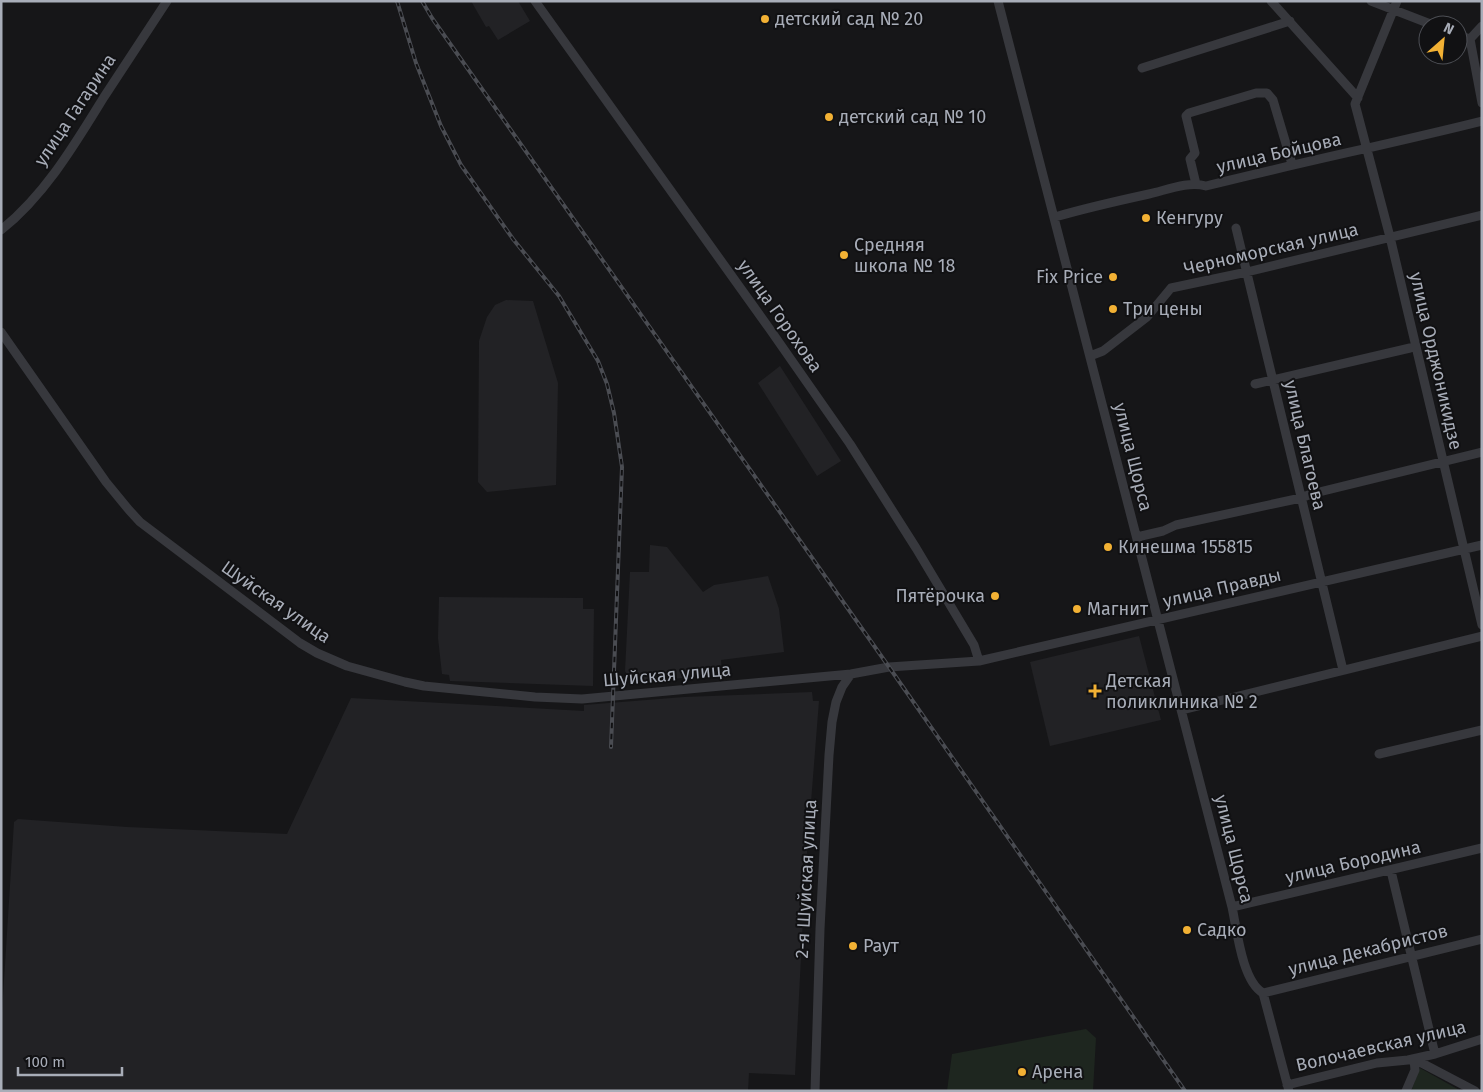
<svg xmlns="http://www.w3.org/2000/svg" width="1483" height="1092" font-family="'Fira Sans',sans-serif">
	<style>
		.built { fill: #222225 }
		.green { fill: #1e261f }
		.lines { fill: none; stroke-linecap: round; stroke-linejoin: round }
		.minor { stroke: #37383d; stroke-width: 9 }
		.rail-casing { stroke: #4a4c52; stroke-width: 4 }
		.rail { stroke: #111113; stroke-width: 2; stroke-dasharray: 5.5; stroke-linecap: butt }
		.poi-dot { fill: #f2b134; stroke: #111113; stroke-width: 2 }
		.labels { text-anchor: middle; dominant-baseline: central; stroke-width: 4; stroke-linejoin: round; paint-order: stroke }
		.poi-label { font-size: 18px; fill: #a8adb8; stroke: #111113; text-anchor: start }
		.street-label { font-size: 18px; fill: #a8adb8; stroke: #111113 }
	</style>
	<rect width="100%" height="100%" fill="#161618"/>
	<!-- built -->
	<path class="built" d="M471,1h47l12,20 -32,19 -9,-14 -3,1z
		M506,300l27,1 25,82 -2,102 -69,7 -9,-10 1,-141 8,-24 8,-12z
		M780,366l61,95 -24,15 -59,-93z
		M650,545l17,2 36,45 11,-7 54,-9 11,33 5,43 -63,8 1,14 -90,9 -7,-12 5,-99h19z
		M439,597l144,1v11h11l-1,77 -143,-5 -1,-6 -7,-1 -4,-36z
		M1139,636l22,84 -111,26 -20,-84z
		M812,692l1,9h6l-14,177 -10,197 -46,-2 -1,18h-747v-63l13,-206 4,-3 109,8 160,7 64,-136 233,13v-6l100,-8z"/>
	<!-- green -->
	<path class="green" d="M1086,1029l10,9 -3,53h-146l5,-37z
		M1420,1068l41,23h-50z"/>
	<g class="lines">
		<!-- minor -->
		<path class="minor" d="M535,1l234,327 81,116 66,104 58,97 5,16
			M998,1l234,906c5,23 10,74 31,86l26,98
			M1271,1l87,97
			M1371,1l62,24
			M1397,1l-42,103 35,133 92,388
			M1458,35l12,4
			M1470,39l12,64
			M1470,39l12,-13
			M1142,68l148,-47
			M1196,184l-6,-25 5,-6 -9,-37 3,-3 67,-20h11l6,7 19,64
			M1055,217c31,-9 62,-16 94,-23 18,-4 39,-13 57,-8 91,-23 184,-42 276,-65
			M1236,228l107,442
			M1,230c44,-35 74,-86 103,-133 21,-32 42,-64 63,-96
			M1,332l105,150 23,28 11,12 160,121 17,10 30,13 58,16 19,4 111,11 47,2 269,-25 38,-7 90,-6 503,-116
			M1090,356l13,-5 44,-34 24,-29 76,-16 235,-57
			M1255,384l155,-36
			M1137,537l26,-6 13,-6 125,-27 10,-4 171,-42
			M1182,710l300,-74
			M1379,754l103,-24
			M1391,871l44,183
			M1232,907l250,-59
			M1263,993l219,-54
			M1414,1059l61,32
			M1287,1085l90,-22 31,-3 27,-6 47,-15
			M815,1091l5,-162 9,-174 3,-33 4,-20 6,-15 9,-13
			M1406,1091l9,-21 -1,-11"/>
		<!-- rail casing -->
		<g class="rail-casing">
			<path id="rail" d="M397,1l19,62 25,63 20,39 52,74 46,57 39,65 9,23 7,29 8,54 -11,280
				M422,1l10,17 457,649 296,424"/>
		</g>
		<!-- rail -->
		<use href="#rail" class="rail"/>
	</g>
	<!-- markers -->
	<g class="poi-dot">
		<circle cx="765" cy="19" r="5"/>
		<circle cx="829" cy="117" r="5"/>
		<circle cx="1146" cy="218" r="5"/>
		<circle cx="844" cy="255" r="5"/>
		<circle cx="1113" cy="277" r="5"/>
		<circle cx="1113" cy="309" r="5"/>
		<circle cx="1108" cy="547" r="5"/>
		<circle cx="995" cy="596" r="5"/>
		<circle cx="1077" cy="609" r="5"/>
		<path d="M1092.5 683.5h5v5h5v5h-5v5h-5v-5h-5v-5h5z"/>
		<circle cx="1187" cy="930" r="5"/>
		<circle cx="853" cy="946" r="5"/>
		<circle cx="1022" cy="1072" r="5"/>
	</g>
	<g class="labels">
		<!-- poi labels -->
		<g class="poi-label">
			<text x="775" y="19">детский сад № 20</text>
			<text x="839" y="117">детский сад № 10</text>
			<text x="1156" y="218">Кенгуру</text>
			<text x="854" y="245">Средняя<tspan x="854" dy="21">школа № 18</tspan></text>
			<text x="1103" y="277" text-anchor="end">Fix Price</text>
			<text x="1123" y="309">Три цены</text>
			<text x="1118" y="547">Кинешма 155815</text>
			<text x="985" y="596" text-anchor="end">Пятёрочка</text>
			<text x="1087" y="609">Магнит</text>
			<text x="1106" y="681">Детская<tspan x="1106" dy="21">поликлиника № 2</tspan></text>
			<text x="1197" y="930">Садко</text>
			<text x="863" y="946">Раут</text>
			<text x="1032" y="1072">Арена</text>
		</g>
		<!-- street labels -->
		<g class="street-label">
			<text transform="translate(75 110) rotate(-56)">улица Гагарина</text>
			<text transform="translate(1279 153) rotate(-13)">улица Бойцова</text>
			<text transform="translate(1271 249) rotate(-13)">Черноморская улица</text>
			<text transform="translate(780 316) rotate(55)">улица Горохова</text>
			<text transform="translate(1436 361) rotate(77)">улица Орджоникидзе</text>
			<text transform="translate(1305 445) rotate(77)">улица Благоева</text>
			<text transform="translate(1133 457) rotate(76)">улица Щорса</text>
			<text transform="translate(1222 588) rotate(-13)">улица Правды</text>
			<text transform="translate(276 602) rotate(35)">Шуйская улица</text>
			<text transform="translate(667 675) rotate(-5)">Шуйская улица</text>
			<text transform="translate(1234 849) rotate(76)">улица Щорса</text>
			<text transform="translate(1353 862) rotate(-13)">улица Бородина</text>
			<text transform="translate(806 879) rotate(-87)">2-я Шуйская улица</text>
			<text transform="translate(1368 950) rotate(-14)">улица Декабристов</text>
			<text transform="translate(1381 1046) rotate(-13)">Волочаевская улица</text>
		</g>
	</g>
	<!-- border -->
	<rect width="1483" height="1092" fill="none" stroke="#a8adb8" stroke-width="5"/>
	<!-- north arrow -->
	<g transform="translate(1443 40) rotate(27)"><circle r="24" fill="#111113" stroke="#4d4f55"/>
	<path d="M0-4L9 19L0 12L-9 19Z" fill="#f2b134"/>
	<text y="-8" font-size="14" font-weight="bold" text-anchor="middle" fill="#a8adb8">N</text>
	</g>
	<!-- scale -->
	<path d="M18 1067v8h104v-8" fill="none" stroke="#a8adb8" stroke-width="2.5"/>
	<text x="25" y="1067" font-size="15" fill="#a8adb8" stroke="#111113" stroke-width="4" paint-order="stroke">100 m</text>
</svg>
